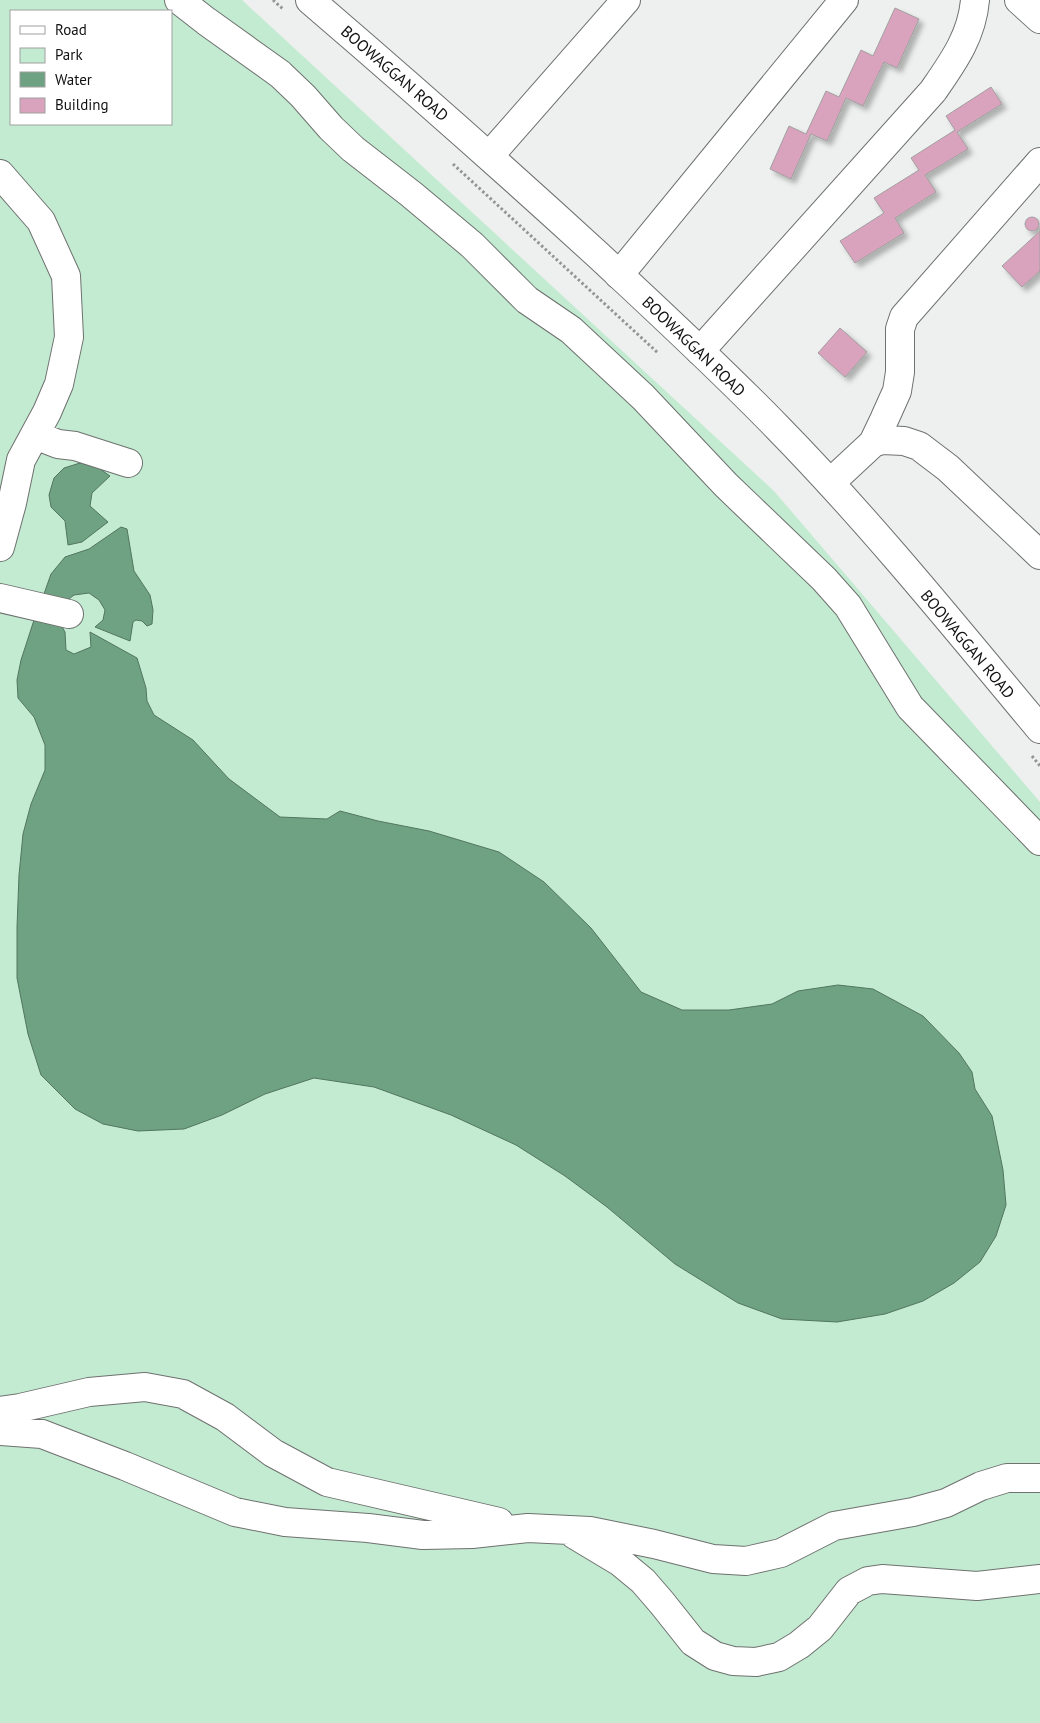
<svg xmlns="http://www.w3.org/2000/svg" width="1040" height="1723" font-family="'PT Sans',sans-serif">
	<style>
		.green { fill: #c3ebd1; fill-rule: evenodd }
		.water { fill: #6fa282; stroke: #527660 }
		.building { fill: #d9a3be; stroke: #a19e9f; filter: url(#shadow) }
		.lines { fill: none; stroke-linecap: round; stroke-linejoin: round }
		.minor-casing { stroke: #6e716f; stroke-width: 30 }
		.major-casing { stroke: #6e716f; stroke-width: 30 }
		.path { stroke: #929593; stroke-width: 3; stroke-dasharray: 2.5 2.5; stroke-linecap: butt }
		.minor { stroke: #fff; stroke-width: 28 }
		.major { stroke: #fff; stroke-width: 28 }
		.labels { text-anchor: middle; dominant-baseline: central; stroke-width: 5; stroke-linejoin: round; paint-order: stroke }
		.street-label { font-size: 16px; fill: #101110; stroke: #fff }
	</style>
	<defs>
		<filter id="shadow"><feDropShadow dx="4.5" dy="4.5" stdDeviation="2.5" flood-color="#0004"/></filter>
	</defs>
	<rect width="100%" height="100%" fill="#edf0ee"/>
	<!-- green -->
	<path class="green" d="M0,0h242l532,491 266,311v921h-1040zM11,11h160v113h-160z"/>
	<!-- water -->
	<path class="water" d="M80,463l16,3 14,10 -18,17 -2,13 18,16 -26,20 -14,3 -3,-24 -14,-14 -2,-12 5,-17 10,-10z
		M121,527l6,2 7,42 16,24 3,15 -1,14 -5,2 -5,-5 -6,-1 -3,2 -3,19 -35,-14 8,-7 2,-10 -6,-10 -10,-7 -15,2 -9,7 -26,6 12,-34 14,-17 24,-8z
		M56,616l9,16 1,18 8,4 17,-7 -1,-15 47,26 9,30 1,13 7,14 39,25 36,39 51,38 47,2 13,-8 38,10 51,10 70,21 45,30 47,46 50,64 41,18h47l43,-6 26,-13 40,-6 35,4 50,27 36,37 13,19 3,17 17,27 11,54 3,35 -10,31 -16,26 -26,21 -31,18 -38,13 -48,8 -55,-3 -44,-16 -63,-39 -68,-57 -42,-31 -49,-31 -65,-30 -77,-28 -60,-9 -49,16 -43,21 -38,14 -46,2 -35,-7 -28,-15 -34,-34 -13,-41 -11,-56v-51l2,-52 4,-41 8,-30 14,-34v-25l-11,-28 -16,-19 -1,-18 4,-20 14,-43z"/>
	<!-- building -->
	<path class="building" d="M895,8l24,11 -22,49 -13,-6 -21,44 -17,-8 -19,43 -16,-7 -20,45 -21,-10 19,-43 17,8 20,-43 13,6 22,-47 12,6z
		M991,87l11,17 -45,28 11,17 -43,26 11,17 -41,26 9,15 -49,30 -15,-22 44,-28 -10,-15 45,-28 -8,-12 44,-28 -9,-14z
		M1025 224a7 7 0 1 1 14 0a7 7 0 1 1-14 0Z
		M1040,231v40l-18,16 -20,-21z
		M840,328l27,24 -22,25 -27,-24z"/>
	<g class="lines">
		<!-- minor casing -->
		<g class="minor-casing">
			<path id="minor" d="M179,0l27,21 74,53 23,22 28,32 22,21 58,45 61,51 55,55 44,30 72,67 83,88 98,94 24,27 62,101 130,134
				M1019,0l21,19
				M490,155l136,-155
				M0,174l41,47 25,55 3,61 -10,47 -12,28 -26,48 -9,43 -12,44
				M619,275l225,-275
				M700,351l233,-260c20,-29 39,-55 42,-91
				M35,435l23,9 17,2 53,17
				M873,443l9,-3 22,1 15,5 29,22 92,87
				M830,483l43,-40 11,-23 13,-29 3,-19v-43l4,-12 136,-155
				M0,598l69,16
				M0,1411l20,-3 69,-16 56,-5 38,7 42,23 48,36 54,29 172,40
				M0,1431l42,3 83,32 110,46 50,10 83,6 55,7 49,-1 56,-6 62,3 64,13 59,15 33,2 35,-8 53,-27 79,-14 33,-9 35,-17 26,-8h33
				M575,1535l45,27 23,19 19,22 31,39 22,14 18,5 23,1 23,-5 20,-12 21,-17 29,-37 19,-10 14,-2 95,7 63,-7"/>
		</g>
		<!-- major casing -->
		<g class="major-casing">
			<path id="major" d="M310,0c98,84 193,168 288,255 61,57 122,113 180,173 93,95 177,199 262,301"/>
		</g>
		<!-- path -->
		<path class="path" d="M273,0l11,10
			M453,164l205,189
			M1032,756l8,10"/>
		<!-- minor -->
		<use href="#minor" class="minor"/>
		<!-- major -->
		<use href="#major" class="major"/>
	</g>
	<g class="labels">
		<!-- street labels -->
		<g class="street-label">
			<text transform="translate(395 73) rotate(41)">BOOWAGGAN ROAD</text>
			<text transform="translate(694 346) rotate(44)">BOOWAGGAN ROAD</text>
			<text transform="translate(968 644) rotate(50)">BOOWAGGAN ROAD</text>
		</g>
	</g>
	<!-- legend -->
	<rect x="10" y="10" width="162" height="115" fill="#ffffff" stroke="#9fa09f"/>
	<rect x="20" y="26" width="25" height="8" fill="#ffffff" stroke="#9fa09f"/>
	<text x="55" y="35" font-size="15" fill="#101110">Road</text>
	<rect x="20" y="48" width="25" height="15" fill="#c3ebd1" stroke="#9fa09f"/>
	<text x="55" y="60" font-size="15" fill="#101110">Park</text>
	<rect x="20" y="72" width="25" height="15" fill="#6fa282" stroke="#9fa09f"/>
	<text x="55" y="85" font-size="15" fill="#101110">Water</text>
	<rect x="20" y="98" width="25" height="15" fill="#d9a3be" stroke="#9fa09f"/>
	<text x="55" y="110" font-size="15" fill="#101110">Building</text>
</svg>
